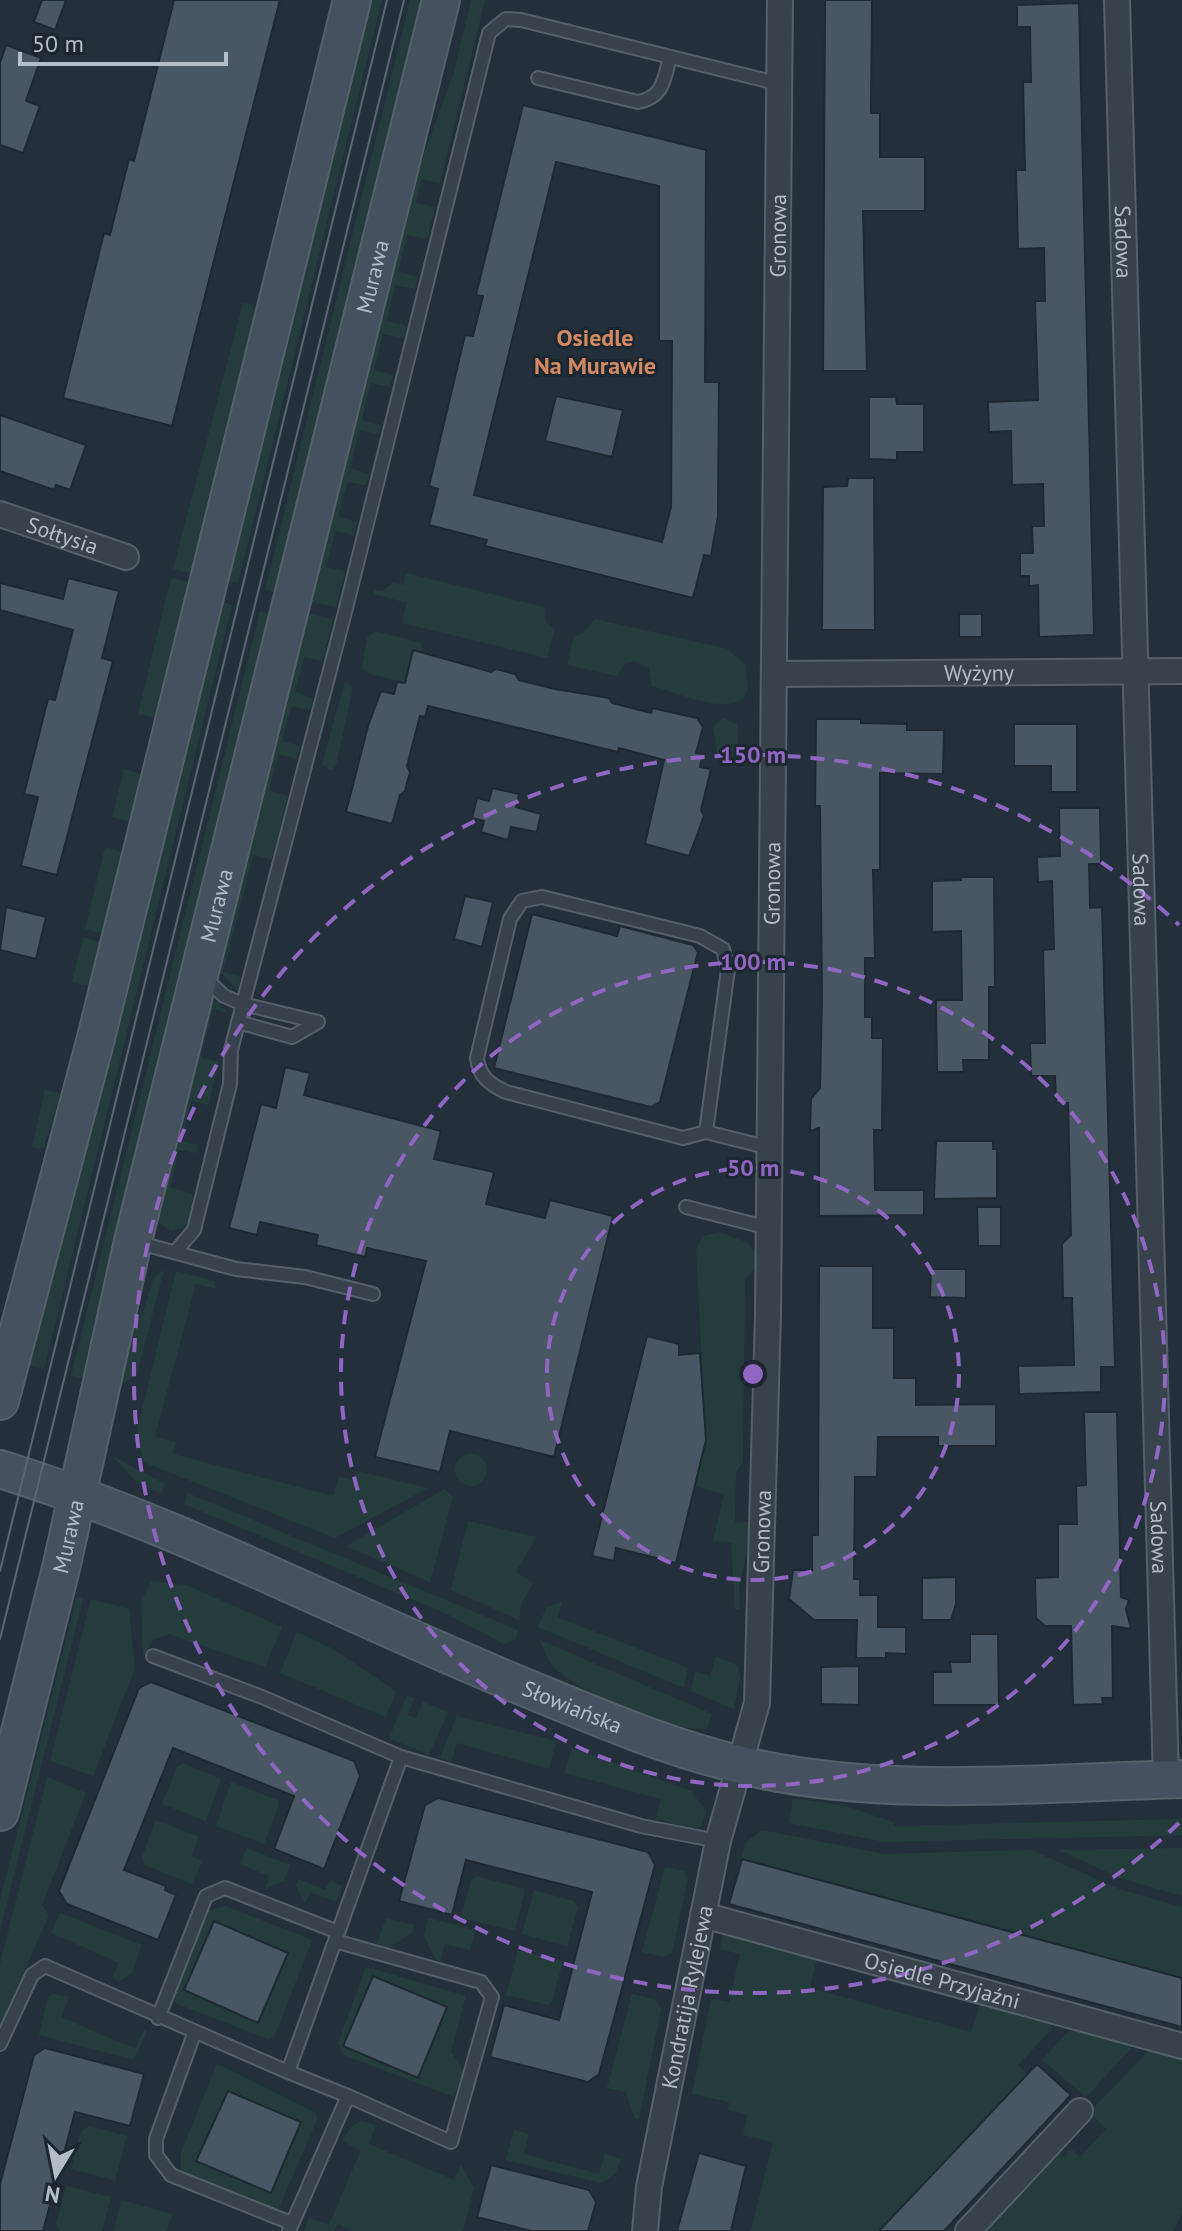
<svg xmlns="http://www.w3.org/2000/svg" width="1182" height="2231" font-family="'PT Sans',sans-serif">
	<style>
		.green { fill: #253c3d; fill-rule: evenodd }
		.building { fill: #495765; stroke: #1e2933; stroke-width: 2; fill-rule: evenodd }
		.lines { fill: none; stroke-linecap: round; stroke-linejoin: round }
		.lane-casing { stroke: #55606a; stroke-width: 16 }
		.street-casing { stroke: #55606a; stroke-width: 28 }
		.secondary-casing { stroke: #55606a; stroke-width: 40 }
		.lane { stroke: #37424c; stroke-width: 12 }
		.street { stroke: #37424c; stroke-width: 24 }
		.secondary { stroke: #45515f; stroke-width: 36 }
		.tram { stroke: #596673; stroke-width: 2 }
		.ring { fill: none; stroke: #9166c3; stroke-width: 4; stroke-dasharray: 14 10 }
		.labels { text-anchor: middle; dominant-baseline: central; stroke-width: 6; stroke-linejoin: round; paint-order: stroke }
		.street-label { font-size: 22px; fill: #b3bdc8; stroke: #1c2731 }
		.neighbourhood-label { font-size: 24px; font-weight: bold; fill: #d38a62; stroke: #1c2731 }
		.centre { fill: #9166c3; stroke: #1c2731; stroke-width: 4 }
		.ring-label { font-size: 24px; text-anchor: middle; font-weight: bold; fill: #9166c3; stroke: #1c2731; stroke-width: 6; stroke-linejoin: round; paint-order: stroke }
	</style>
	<rect width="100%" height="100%" fill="#23303c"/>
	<!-- green -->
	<path class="green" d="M367,0h15l-144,583 -14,-3z
		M410,0h13l-146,593 -12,-3z
		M471,0h14l-45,183 -19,-4 -5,24 19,4 -8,32 -20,-4 -9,36 19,6 -2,12 -20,-4 -8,36 19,5 -3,12 -20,-4 -9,36 19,5 -3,12 -19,-4 -9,37 19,5 -3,9 -18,-4 -10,38 19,6 -3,11 -19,-3 -9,35 19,5 -3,13 -19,-4 -9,36 19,4 -9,36 -28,-6 99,-400 47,-129z
		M243,303l7,1 8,13 -64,257 -21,-5z
		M406,573l138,34 2,15 8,8 -7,28 -145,-35 5,-20 -33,-9 1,-4 7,1 11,-8 11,2z
		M171,578l21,5 -32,136 -22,-5z
		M218,601l14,4 -188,764 -15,-4z
		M260,611l12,3 -189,765 -12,-3z
		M305,613l28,6 -11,42 -18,-4 -9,35 18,6 -3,12 -19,-4 -9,35 18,5 -3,13 -19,-5 -9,36 19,6 -16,63 -19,-4 -30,117 18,5 -3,13 -19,-19z
		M595,619l133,30 17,15 3,23 -3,10c-20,19 -68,-5 -93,-11l-3,-18 -15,-7 -8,2 -9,13 -50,-11 7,-29 9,-3z
		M375,631l47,12 -1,9 -9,-1 -7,32 -38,-10 -5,-6 5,-29z
		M345,682l8,5 -17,79 -5,4 -9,-6z
		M723,718l14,6 1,26 -8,10h-6l-7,-8 -4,-25z
		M124,769l22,6 -12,48 -22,-6z
		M105,847l21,6 -20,81 -21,-5z
		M83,937l21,6 -11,44 -21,-5z
		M216,1001l11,11 -14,-3 -12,49 18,4 -11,43 -17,-4 -10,40 17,4 -2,8 -17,-3 -9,37 22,7c4,16 -3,38 -22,37l-10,-8 -4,-9 54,-211z
		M45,1090l16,3 -18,56 -11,-2z
		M720,1232l28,11 7,8v18l-10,10 -2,183 -7,10 -1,50h18l-14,66 1,21h-5l-4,-66 -18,-2 11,-47 -29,-8 11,-46 -10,-191 7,-13z
		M164,1269l-27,106 -22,12 13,-58 15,-17 10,-33z
		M176,1271l38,10 3,8 -21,-5 -41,152 21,6 -3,12 160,42 6,-19 15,4 3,-10 71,17 -93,50 -192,-76 -6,-32z
		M455 1470a16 16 0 1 1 32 0a16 16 0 1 1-32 0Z
		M114,1457l51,27 -4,10 -25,-12z
		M445,1489l8,8 -23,85 -84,-36z
		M188,1493l330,137 -2,9 -12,5 -57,-30 -263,-110z
		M468,1521l68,16 -20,35 17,11 -12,22 -2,15 -68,-30z
		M151,1581l35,4 96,42 -17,40 -96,-33 -15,5 -11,17 -2,-54z
		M77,1597l6,2 -83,332v-31z
		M91,1599l38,10 6,59 -42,108 -43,-15z
		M563,1601l-6,16 131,51 -4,20 -146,-61 8,-19z
		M297,1632l34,16 65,43 -10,26 -106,-44z
		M540,1640l172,74 -5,15c-36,3 -128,-36 -153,-62 -7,-8 -11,-18 -14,-27z
		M716,1656l22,10 2,12 -6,31 -43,-18 4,-20 15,5z
		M407,1695l7,3 -6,17 8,3 7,-16 25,10 -19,43 -40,-17z
		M457,1716l99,25 -7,28 -92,-26 -6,19 -11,-4z
		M572,1748l119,43 15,20 -4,15 -12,3 -34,-11 5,-19 -96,-26z
		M183,1763l38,16 -15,42 -44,-17 15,-37z
		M47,1777l39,16 -44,112 7,10 -49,112v-63z
		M231,1782l46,18 2,5 -15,39 -48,-18z
		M793,1798l53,8 47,16 1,4 288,-7v16l-297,7 -96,-19z
		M156,1820l43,17 -8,19 11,5 -10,23 -47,-19 -3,-8z
		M762,1830l122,24 147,-4 88,39 63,18v71l-440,-119 3,-16z
		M247,1848l43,17 -6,16 -19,8 4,-13 -29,-12z
		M1182,1848v48l-62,-18 -61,-28z
		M665,1867l19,4 4,7 -16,75 -8,4 -22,-5z
		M476,1876l49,13 -10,42 -54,-13 10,-38z
		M298,1879l27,11 5,-9 12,5 -6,16 -26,-10 -5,12 -9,-19z
		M534,1890l40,11 4,7 -11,38 -45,-12z
		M225,1906l87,34 -37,95 -7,4 -91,-35 -4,-5 33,-88zM214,1921l74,33 -30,69 -74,-33z
		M60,1913l82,32 -10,27 -13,10 -7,-4 7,-15 -68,-30z
		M386,1918l28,7 -2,7 -23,16 -12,-4z
		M428,1918l47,12 -5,20 -25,-6 -5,18 -4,-2 -12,-24z
		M724,1928l94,26 -8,34 161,44 11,-33 66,18 4,12 -34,36 9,9 -148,157h-128l22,-89 -30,-7 4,-21 -19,-4 1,-8 -37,-8 19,-95 18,3 11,-48 -20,-5z
		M518,1950l45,11 -11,40 -4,4 -42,-10z
		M366,1967l100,29 -15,55 13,22 -10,24 -110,-42 -6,-12zM373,1976l74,31 -30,71 -74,-32z
		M53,1994l16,3 -8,20 74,32 9,-19 3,1 -13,29 -95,-25 9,-38z
		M632,1994l22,5 7,10 -22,110h-4l-9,-27 -19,-4z
		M1082,2026l56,15 -52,56 -44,-37 25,-27z
		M1153,2046l29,8v159l-9,18h-193l76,-81 8,7 7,-8 9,8 26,-28 -17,-16z
		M217,2064l99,49 1,7 -39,90 -97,-40v-18z
		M361,2121l15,4 -7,19 85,36 7,-15 13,23 -11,43h-110l-15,-7 -4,7h-30l5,-13 20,7 32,-75 -19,-9 9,-14z
		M89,2126l38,10 -12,44 -44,-11 10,-37z
		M514,2130l15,4 -5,20 75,20 6,-20 16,5 -6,15 -14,9 -95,-23z
		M66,2186l45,11 -9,34h-42l-4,-7z
		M121,2200l51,14 -5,17h-53z"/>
	<!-- building -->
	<path class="building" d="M42,0h24l-11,30 -21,-8z
		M174,0h106l-108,426 -109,-28 41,-165 6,2 19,-76 5,2z
		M825,0h47l-1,113h9v44h45v54h-62l4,160h-44z
		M1079,3l15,632 -55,2 -1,-52 -9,1v-10h-9v-23h13l-1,-27h12l-1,-42 -31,1 -1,-54 -22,1 -1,-30 50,-2 -3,-99h10l-1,-53 -26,1 -2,-79h9l-2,-88h8l-1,-55h-13v-22z
		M6,45l35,13 -15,43 14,5 -17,47 -23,-8v-82z
		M523,105l183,45 -1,232h14l-1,134 -7,40 -7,-1 -11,43 -208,-52 2,-6 -58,-15 9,-36 -9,-3 36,-151 8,1 10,-40 -7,-1zM556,162l103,24v155h13l-1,166 -9,35 -188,-47z
		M556,396l67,14 -11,47 -67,-16z
		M869,397h27l1,7h27v48h-27v8l-28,-1z
		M0,415l86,30 -16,45 -14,-5 -2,5 -54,-19z
		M848,478h26l1,152h-53l1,-143 24,-1z
		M68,578l51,13 -17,67 11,3 -56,214 -36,-9 17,-69 -14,-3 24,-95 7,1 18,-70 -73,-20v-27l63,16z
		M959,614h23v23h-23z
		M413,650l78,22 5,-3 19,5 4,6 36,9 54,9 3,5 39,10 1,-5 45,10 6,9 -7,26 7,1 -3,13 11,2 -10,41 3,6 -15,40 -44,-12 19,-84 -45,-12 -1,4 -190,-46 -3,11 -5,-1 -13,50 3,6 -5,19 -5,4 -8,29 -46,-12 22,-86 13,-35 13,3 3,-12 8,1z
		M816,719h45v4l46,1v6h37l-1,44 -63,-1v97h-7l2,88h-10v59h7v21h11l-1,92h-8l1,60h49v25l-105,1v-88l-9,3 1,-32 9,-11 2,-91 -2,-191h-5z
		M1014,724h63v68h-26v-26h-37z
		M492,788l27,6 -3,13 25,7 -4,18 -26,-5 -3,13 -27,-8 3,-11 -12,-3 5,-20 12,3z
		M1059,808h41l1,56h-12l1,44 12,-1 13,460h-14v25l-82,2 -1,-28 56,-1 -2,-67h-9l-1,-54 9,-9 -3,-132h-12l-1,-27h-24l-1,-33h15l-2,-93 11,-1 -2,-68 -14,1 -1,-25 23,-1z
		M961,877h33l1,110h-6v73h-26l1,12h-27l-1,-72h26l-1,-69 -29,1v-51l29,-1z
		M465,896l28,6 -11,45 -28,-8z
		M6,907l40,10 -10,42 -36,-9z
		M532,914l85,22 3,-10 73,19 5,7 -38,150 -9,5 -157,-39z
		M285,1067l25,6 -6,22 137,36 -7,28 60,13 -8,32 59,14 5,-18 63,16 -59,241 -104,-26 -10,41 -65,-15 51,-196 -59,-13 -2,9 -49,-12 2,-10 -58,-13 -3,13 -28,-7 32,-124 15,4z
		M936,1141h57v8h4v49l-63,1z
		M977,1207h24v39h-23z
		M819,1266h54v62h21v50h22v27l80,-1v42h-58v-9h-60l-1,40h-22l-1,102h6v16h18v32h28v27l-20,-1v5h-30l1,-38h-43l-25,-21 4,-29h19v-35h6z
		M931,1269h35v29l-36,-1z
		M647,1336l32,8v11l21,-2 6,87 -30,123 -60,-15 -2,13 -22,-5z
		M1084,1412h33l4,185 8,3 -3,9 5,20 -19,-3 1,72h-11l1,6 -30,1 -2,-79h-26l-9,-8 -1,-40 23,-1v-53h19l-1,-38 10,-1z
		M956,1577v27l-5,16h-29v-42z
		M970,1634h28l1,71h-66v-33h18l-1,-10h20z
		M859,1666v39l-38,-1v-37z
		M151,1682l203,79 6,15 -36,93 -50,-20 20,-53 -121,-48 -49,122 42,16 -1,4 11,5 -18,45 -91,-36 -8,-13 80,-203z
		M438,1798l210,54 7,13 -56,209 -11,8 -98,-25 14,-52 55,15 33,-128 -126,-32 -14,55 -53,-14 26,-96z
		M742,1859l440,119v49l-453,-123z
		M214,1921l74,32 -30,70 -74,-33z
		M373,1976l74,31 -29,71 -75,-32z
		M45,2048l99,26 -14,52 -55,-14 -32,119h-43v-47l34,-129z
		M1037,2064l34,31 -127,136h-65z
		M228,2091l73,31 -30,71 -75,-32z
		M699,2153l47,13 -15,65h-54z
		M491,2165l98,25 7,12 -8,29h-57l-54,-14z"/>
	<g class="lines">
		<!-- lane casing -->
		<g class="lane-casing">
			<path id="lane" d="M538,78l100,24c26,-5 26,-23 32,-45
				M203,976l21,20 19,8 75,18
				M238,1022l54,15 26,-15
				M706,1132l22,-163 -5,-20 -23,-13 -158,-39 -20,4 -12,18 -33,139c2,18 12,26 29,34l177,46 23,-6 64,16
				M686,1207l83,21
				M136,1242l100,27 69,8 68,17
				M175,1252l19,-22 36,-146 1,-34 113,-434 145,-583 17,-14 15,1 259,64
				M153,1656l109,41 139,60 240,69 77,15
				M335,1941l146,41 11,15 -41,145 -103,-46
				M158,2018l48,-122 19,-8 113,44
				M194,2034l-38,105v16l15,20 120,48
				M0,2044l32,-69 13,-9 243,106
				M289,2231l59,-135 -60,-24 113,-315"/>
		</g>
		<!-- street casing -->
		<g class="street-casing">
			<g id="street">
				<path id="s1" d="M1117,0l49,1780"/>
				<path id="s2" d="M0,514l126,43"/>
				<path id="s3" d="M775,674l407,-3"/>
				<path id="s4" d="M703,1915l479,131"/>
				<path id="s5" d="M645,2231l4,-44 69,-346 39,-138 11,-389 12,-1314"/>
				<path d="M968,2231l112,-120"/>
			</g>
		</g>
		<!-- secondary casing -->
		<g class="secondary-casing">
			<g id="secondary">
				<path d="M0,1401l96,-363 256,-1038"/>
				<path id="s6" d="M0,1469c183,57 352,148 529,220 70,29 138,58 212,76 138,34 299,18 441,14"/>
				<path id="s7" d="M0,1812l62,-248 71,-323 308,-1241"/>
			</g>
		</g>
		<!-- lane -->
		<use href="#lane" class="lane"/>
		<!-- street -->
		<use href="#street" class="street"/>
		<!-- secondary -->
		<use href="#secondary" class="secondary"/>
		<!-- tram -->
		<path class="tram" d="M0,1571l387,-1571
			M0,1639l404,-1639"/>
	</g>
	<!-- distance rings -->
	<g class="ring">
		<circle cx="753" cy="1374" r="206"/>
		<circle cx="753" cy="1374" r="412"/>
		<path d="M1179 1823A619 619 0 1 1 1179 925"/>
	</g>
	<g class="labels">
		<!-- street labels -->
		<g class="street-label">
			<text stroke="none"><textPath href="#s5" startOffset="2008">Gronowa</textPath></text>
			<text stroke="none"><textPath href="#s1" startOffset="242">Sadowa</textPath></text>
			<text stroke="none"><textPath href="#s7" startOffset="1580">Murawa</textPath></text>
			<text stroke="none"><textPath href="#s2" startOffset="66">Sołtysia</textPath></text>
			<text stroke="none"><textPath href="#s3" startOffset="204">Wyżyny</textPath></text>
			<text stroke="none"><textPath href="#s5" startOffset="1360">Gronowa</textPath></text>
			<text stroke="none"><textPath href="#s1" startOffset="890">Sadowa</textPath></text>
			<text stroke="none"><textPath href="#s7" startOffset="932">Murawa</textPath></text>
			<text stroke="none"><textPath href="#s5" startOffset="712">Gronowa</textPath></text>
			<text stroke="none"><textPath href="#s7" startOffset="284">Murawa</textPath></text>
			<text stroke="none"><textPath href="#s1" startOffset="1538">Sadowa</textPath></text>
			<text stroke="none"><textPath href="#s6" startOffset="620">Słowiańska</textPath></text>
			<text stroke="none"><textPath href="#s4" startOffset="248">Osiedle Przyjaźni</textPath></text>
			<text stroke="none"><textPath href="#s5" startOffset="238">Kondratija Rylejewa</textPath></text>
		</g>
		<!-- neighbourhood labels -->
		<g class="neighbourhood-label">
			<text x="595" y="337">Osiedle<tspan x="595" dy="28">Na Murawie</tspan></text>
		</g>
	</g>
	<circle cx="753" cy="1374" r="12" class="centre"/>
	<g class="ring-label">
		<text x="753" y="763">150 m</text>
		<text x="753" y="970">100 m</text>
		<text x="753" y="1176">50 m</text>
	</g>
	<!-- north arrow -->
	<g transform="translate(56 2175) rotate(190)" stroke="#1c2731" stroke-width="6" paint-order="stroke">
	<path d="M0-6L14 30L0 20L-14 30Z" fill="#b3bdc8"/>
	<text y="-12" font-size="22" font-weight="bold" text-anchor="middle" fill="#b3bdc8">N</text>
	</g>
	<!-- scale -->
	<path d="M20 52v12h206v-12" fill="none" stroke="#b3bdc8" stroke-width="4"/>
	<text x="32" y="52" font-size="24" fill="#b3bdc8" stroke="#1c2731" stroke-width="6" paint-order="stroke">50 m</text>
</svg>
